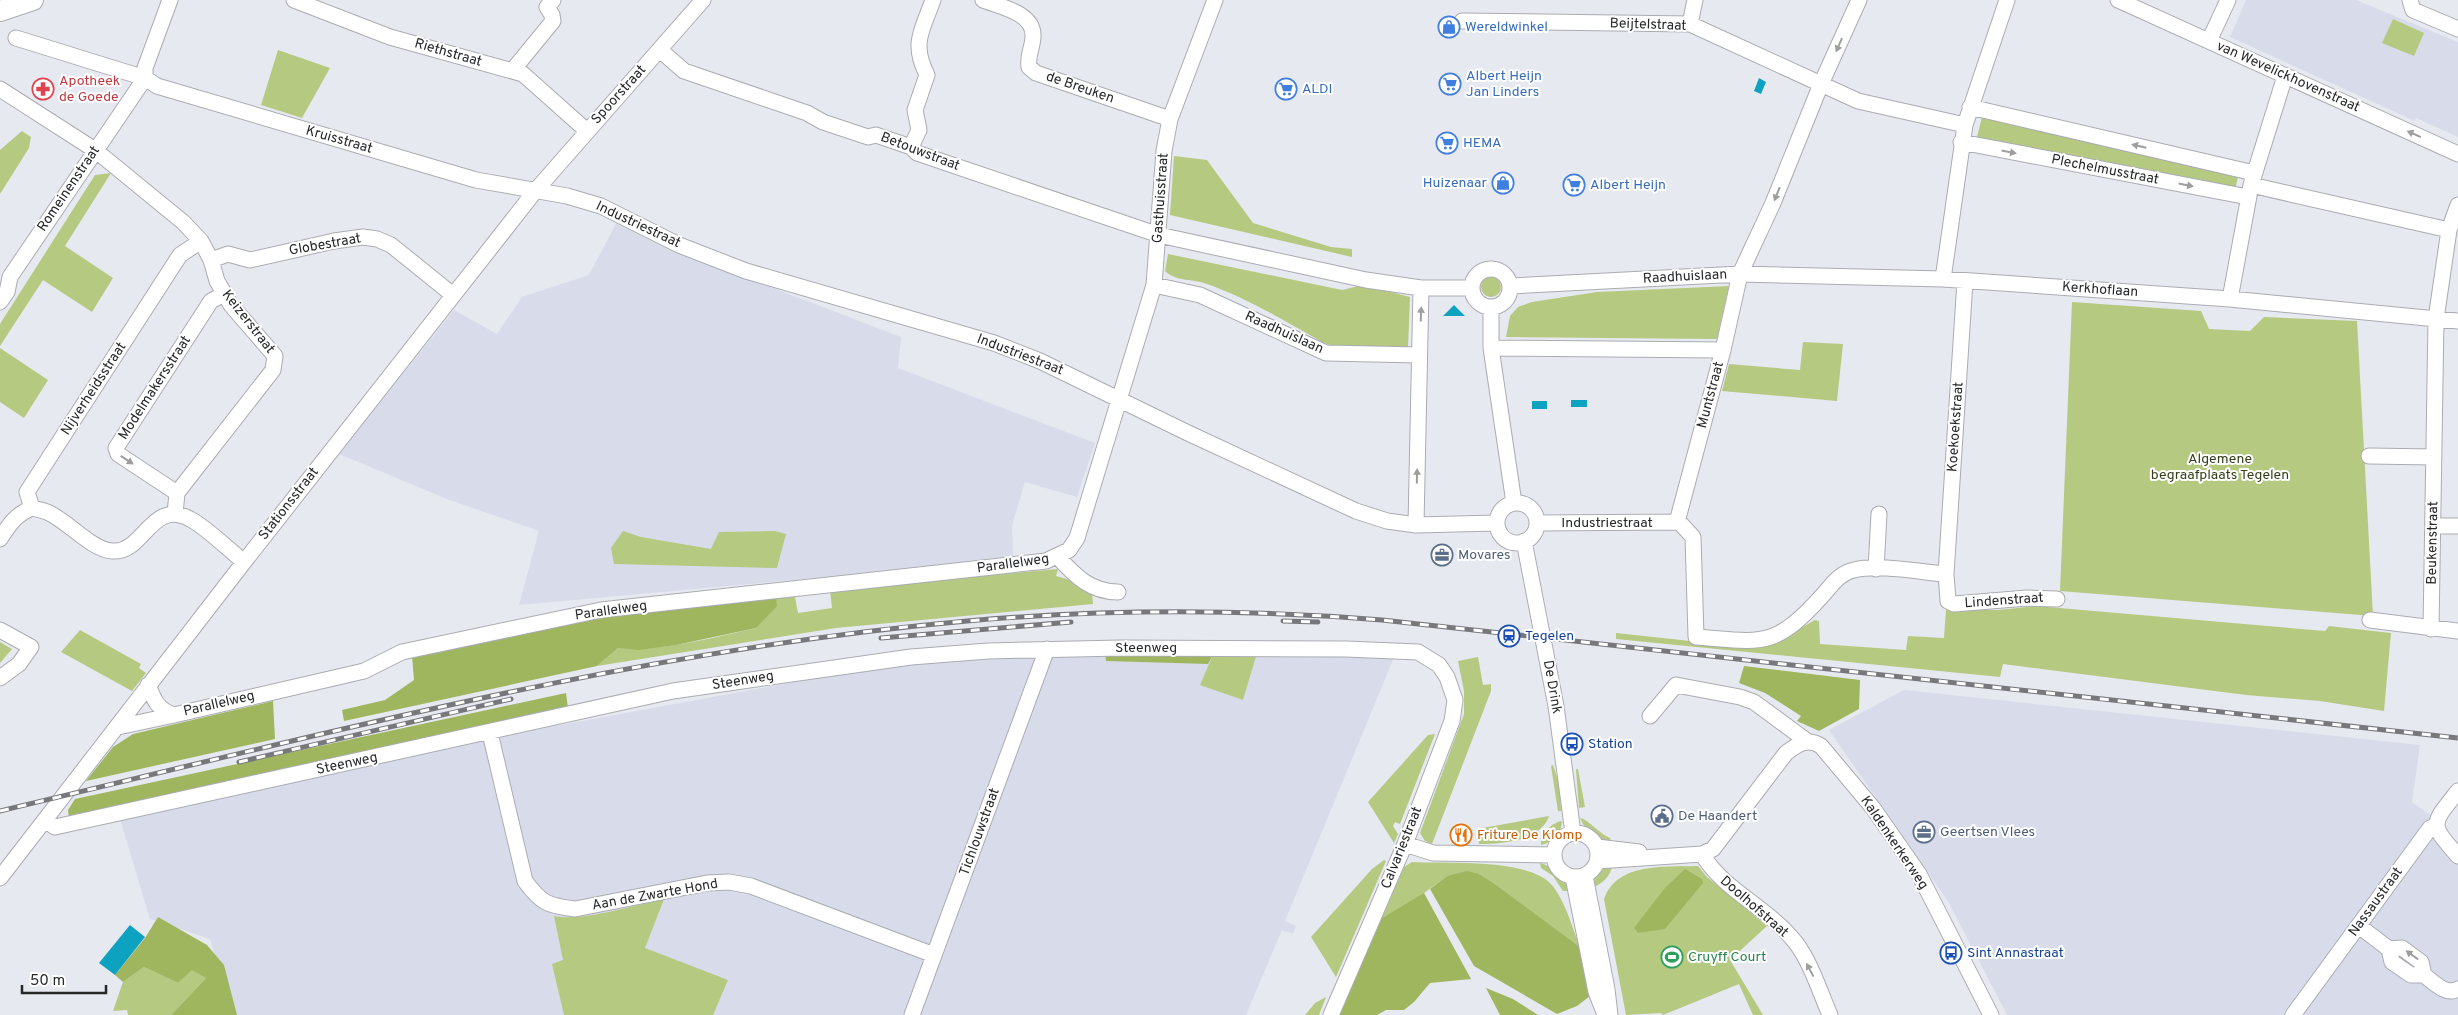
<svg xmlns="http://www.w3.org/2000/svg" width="2458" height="1015" font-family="Overpass,sans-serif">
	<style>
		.built { fill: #d8dcea }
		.green { fill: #b5c981 }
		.forest { fill: #9fb65f }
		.water { fill: #0ea2c1 }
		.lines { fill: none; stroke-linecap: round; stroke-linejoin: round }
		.minor-casing { stroke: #aaacb2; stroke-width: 17 }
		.major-casing { stroke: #aaacb2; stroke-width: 22 }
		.minor { stroke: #fff; stroke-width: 15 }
		.major { stroke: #fff; stroke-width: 20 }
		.rail-casing { stroke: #77787c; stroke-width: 5 }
		.rail { stroke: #fff; stroke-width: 3; stroke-dasharray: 9; stroke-linecap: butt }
		.oneway { fill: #9e9e9f }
		.labels { text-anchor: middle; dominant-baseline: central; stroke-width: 4; stroke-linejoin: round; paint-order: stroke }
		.street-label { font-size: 14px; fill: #27282a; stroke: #fff }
		.shop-label { font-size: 14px; fill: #366cbe; stroke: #fff; text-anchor: start }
		.health-label { font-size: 14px; fill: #be3a42; stroke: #fff; text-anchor: start }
		.park-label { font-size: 14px; fill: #363f1a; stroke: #fff }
		.service-label { font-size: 14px; fill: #4e5e75; stroke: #fff; text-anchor: start }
		.transit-label { font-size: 14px; fill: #164399; stroke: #fff; text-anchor: start }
		.food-label { font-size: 14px; fill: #c56008; stroke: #fff; text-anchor: start }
		.leisure-label { font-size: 14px; fill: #27864d; stroke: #fff; text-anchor: start }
	</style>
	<rect width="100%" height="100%" fill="#e7e9f0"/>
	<!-- built -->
	<path class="built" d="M2246,0h110l102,42v95l-42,-19 -1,3 -185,-84z
		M618,220l56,30 227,87 -3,31 197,75 -18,54 -52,-15 -13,43 1,31 -187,21 -307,28 20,-74 -92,-32 -108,-45 115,-144 43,24 25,-37 67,-22z
		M946,654l449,1 -110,266 11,5 -3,8 -11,-4 -36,85h-1013l-23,-76 -60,-20 -30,-100 316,-71z
		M1904,690l516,55 -8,57 21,15 25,26v172h-451l-58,-112 -120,-173z"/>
	<!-- green -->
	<path class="green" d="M2393,19l31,14 -10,23 -32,-13z
		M278,50l52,18 -28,50 -41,-13z
		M1987,116l251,61 -3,13 -254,-50 -4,-3 5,-20z
		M22,131l9,6 -2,11 -29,46v-44z
		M1174,156l33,4 46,63 78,24 21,2v8l-182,-42z
		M111,173l-46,73 48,32 -21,34 -49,-32 -43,66v-22l95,-149z
		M1168,254l174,36 21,-5 47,12 -2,51 -71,-1 -13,-4c-38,-21 -78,-46 -120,-60 -13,-4 -29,-2 -39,-12z
		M1481 287a10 10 0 1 1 20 0a10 10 0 1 1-20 0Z
		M1729,286l-12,53 -211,-2 4,-21 8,-9 14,-5 65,-10z
		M2072,302l129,9 8,18 41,2 14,-14 93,4 16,295 -313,-25z
		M1803,342l40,2 -6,57 -115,-10 7,-27 71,6z
		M0,348l48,32 -24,38 -24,-16z
		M623,531l18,6 70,12 8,-17 56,-1 11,3 -9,34 -163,-4 -3,-16z
		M1058,569l-2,7 14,4 22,13 1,11 -257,24 -239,38 21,-18c47,3 93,-10 138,-20l20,-30 19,-1 3,16 34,-5 -2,-18z
		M2036,606l289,25 4,-5 62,7 -7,78 -64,-10 -74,-6 -243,-31 -3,13 -384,-38v-6l130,14 27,-3 42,-24 4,1 1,23 86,6 2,-14 36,2 2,-29 52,1z
		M80,630l61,34 -2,4 7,5 -14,18 -71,-39z
		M0,642l12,7 -12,14z
		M1257,653l-14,47 -43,-15 13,-30z
		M1478,657l5,28 8,-1v7l-59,153 -7,-3 -5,-8 44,-119v-23l-6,-30z
		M1435,734l-35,90 -5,-2 -2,4 5,8 -4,9 -26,-41 60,-67z
		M1553,765l6,18 2,28h-3l-7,-45z
		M1576,769h2l7,38 -6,1z
		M1549,816c-8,25 -48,28 -70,28l-2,-15z
		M1580,818c6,0 20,16 30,20l2,8c-13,-4 -27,-15 -32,-28z
		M1562,821c-1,13 -9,21 -21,24 0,-11 11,-23 21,-24z
		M1384,860l2,1 -50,116 -25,-40 61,-68z
		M1412,862c34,2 115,-4 139,22 14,16 21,43 29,63l-101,-73 -32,2 -31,23 -34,19 22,-51z
		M1540,863c12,3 28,16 33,28h-10l-10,-15 -12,-8z
		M1612,864c0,12 -11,21 -21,24 2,-14 7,-21 21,-24z
		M1698,866l9,11 60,49 -37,34 33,55h-10l-14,-31 -76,31 -2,-2 -35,2 -22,-116c13,-37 61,-32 94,-33z
		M664,899l-19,49 83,32 -15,35h-149l-12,-51 11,-4 -9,-44c27,6 82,-11 110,-17z
		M144,967l34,16 14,-14 14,9 -35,37h-43l-1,-5 -14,1 10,-29z
		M1326,997l-7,18h-14l10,-12z"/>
	<!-- forest -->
	<path class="forest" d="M776,598l1,8 -21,22 -80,17 -37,5 -21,-2 -21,18 -253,55 -2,-11 43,-10 29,-20 -2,-24 189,-39z
		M1105,653l108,2 -5,9 -102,-3z
		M1744,666l116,14 -1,29 -40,22 -22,-10 4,-5 -36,-23 -26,-10z
		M566,693l2,15 -499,111 -1,-9 7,-11z
		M273,701l2,38 -189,42 27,-34 20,-13z
		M1685,869l17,10 1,4 -38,46 -27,4 -4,-5 30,-39z
		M1467,871l12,3 14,9 87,64 10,49 -13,10 -20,8 -83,-48 -44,-77 17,-13z
		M1424,893l47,86 -41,4 -16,19 -10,8h-18l-9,5h-38l43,-97z
		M158,917l49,28 17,20 13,50h-66l35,-37 -14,-8 -14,13 -34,-16 -21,15 -8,-7 30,-37z
		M1486,988l27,11 25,16h-38z"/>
	<!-- water -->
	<path class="water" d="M1759,78l7,4 -5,12 -7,-3z
		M1454,305l11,11h-22z
		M1571,400h16v7h-16z
		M1532,401h15v8h-15z
		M130,925l15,12 -30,38 -16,-12z"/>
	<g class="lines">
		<!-- minor casing -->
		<g class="minor-casing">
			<path id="minor" d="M294,0l96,37 133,37 64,57
				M983,0c18,7 51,13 50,36 0,11 -6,19 -4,31l7,6 134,46
				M1859,0l-38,84 -48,119 -33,71 -17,76 -46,172 4,2 12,13 3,100c67,5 78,12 126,-41 9,-10 17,-23 32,-26 26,-6 65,2 92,4
				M2118,0l340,154
				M2410,0l3,10 45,19
				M1462,21l228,3 168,77 107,24
				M1690,24l5,-24
				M16,38l129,40 12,8 319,94 91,16 34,10 78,39 67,26 248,72 46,18 148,72 168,78 31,10 29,4 81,-2
				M2209,41l19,-41
				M660,50l24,21 123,42 16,9 45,15 8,-2 35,12 6,6 242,82 207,45 55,8h51
				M512,71l41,-50 -1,-6 -5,-8 6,-7
				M145,78v-10l25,-68
				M0,89l95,61 88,72 18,19 10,19 6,21 14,24 44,51 -2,14 -96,123 -2,21
				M1970,107l284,66
				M1961,142l287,55
				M911,147l8,-17 -4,-20 12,-35c-16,-32 -5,-44 6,-75
				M2251,185l198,45
				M211,260l17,-6 22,6 84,-19 29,-4 14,2 14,6 62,50
				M1472 288a19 19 0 1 1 38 0a19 19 0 1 1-38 0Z
				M1943,279l22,-154 42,-125
				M1965,281l-19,293 2,27 6,3 73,-6 30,1
				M1154,285l46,10 126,58 93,2
				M1511,286l229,-12 203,5 287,20 228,22
				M2230,299l21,-114 34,-109
				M0,302l7,-10 3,-15 135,-199
				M1491,307v41l23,155
				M1491,348l232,2
				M2369,456l65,1
				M177,493l-59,-39 -2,-6 95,-147 13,-7
				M1497 523a20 20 0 1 1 40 0a20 20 0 1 1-40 0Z
				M32,508c4,1 10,2 15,4 20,8 43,37 65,39 32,3 39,-53 78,-32 16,8 39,31 54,43
				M1537,523l140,-1
				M1416,525l5,-237
				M2433,526h25
				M0,539c9,-14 16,-25 32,-31l-5,-16 153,-237 21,-14
				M1524,541l32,165 17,127
				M1058,557c17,19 33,35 60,35
				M1876,569l3,-55
				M2370,620l88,11
				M2431,629l5,-310 13,-89 9,-25
				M0,630l31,17 -12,17 -19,14
				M148,685c6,15 10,25 26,30l190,-44 38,-19 199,-42 445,-49 23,-11 8,-12 77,-253 10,-134 6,-32 45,-119
				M1650,716l26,-31 64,12 14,5 53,39
				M118,727l56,-12
				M490,733l35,148c16,22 23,25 50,28l132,-26 22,-1 22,4 183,69
				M2458,791c-27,34 -29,32 0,65
				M45,820l10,7 618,-136 238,-34 77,-6 133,-3 225,1 72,3 21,13 8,12 8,23 -3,21 -47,123 -74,171
				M1554 855a22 22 0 1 1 44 0a22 22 0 1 1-44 0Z
				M1405,844l28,9 121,2
				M1597,847l42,5
				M1702,854c22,37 67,54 94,89 15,20 24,49 34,72
				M1597,861l105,-7 11,-5 73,-96c11,-8 21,-16 35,-7l52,62 46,66 72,141
				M1585,876l22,113 3,26
				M1573,877l23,115 8,20
				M0,878l244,-316 292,-372 167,-190
				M2359,926l30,23 3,13 19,13h13c9,7 22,21 34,14
				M2389,949l13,-1 19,14 3,13
				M912,1015l135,-366
				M2293,1015l137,-187 7,-2"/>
		</g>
		<!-- major casing -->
		<g class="major-casing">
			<path id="major" d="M0,11l33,-11"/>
		</g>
		<!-- minor -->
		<use href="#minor" class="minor"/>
		<!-- major -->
		<use href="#major" class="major"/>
		<!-- rail casing -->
		<g class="rail-casing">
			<path id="rail" d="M1283,621l35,1
				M881,638l190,-16
				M239,762l272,-63
				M0,811c320,-76 639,-161 967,-190 138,-12 277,-12 415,-1l1076,118"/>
		</g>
		<!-- rail -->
		<use href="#rail" class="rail"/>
	</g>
	<!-- one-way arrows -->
	<defs><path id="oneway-solid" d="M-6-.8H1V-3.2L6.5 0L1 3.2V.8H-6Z" transform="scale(1.25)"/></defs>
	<g class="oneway">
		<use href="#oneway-solid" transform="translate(1839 45) rotate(114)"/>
		<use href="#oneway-solid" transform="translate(2414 134) rotate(-156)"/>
		<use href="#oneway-solid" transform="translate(2139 146) rotate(-167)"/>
		<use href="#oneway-solid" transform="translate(2009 152) rotate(11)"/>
		<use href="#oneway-solid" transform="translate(2186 185) rotate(11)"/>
		<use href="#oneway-solid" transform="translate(1777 194) rotate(112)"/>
		<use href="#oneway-solid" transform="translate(1421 314) rotate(-88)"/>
		<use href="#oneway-solid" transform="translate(127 460) rotate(33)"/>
		<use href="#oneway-solid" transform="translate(1417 476) rotate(-89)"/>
		<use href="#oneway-solid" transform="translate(2412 955) rotate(-144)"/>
		<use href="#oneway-solid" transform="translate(1810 970) rotate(-118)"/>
	</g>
	<!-- icons -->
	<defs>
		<g id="shop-ring" transform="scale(1.125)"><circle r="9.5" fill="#fff" stroke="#3f7fe0" stroke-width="1.5"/><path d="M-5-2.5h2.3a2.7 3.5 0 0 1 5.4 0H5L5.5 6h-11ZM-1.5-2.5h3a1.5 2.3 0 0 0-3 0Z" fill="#3f7fe0"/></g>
		<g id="supermarket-ring" transform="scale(1.125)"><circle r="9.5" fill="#fff" stroke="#3f7fe0" stroke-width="1.5"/><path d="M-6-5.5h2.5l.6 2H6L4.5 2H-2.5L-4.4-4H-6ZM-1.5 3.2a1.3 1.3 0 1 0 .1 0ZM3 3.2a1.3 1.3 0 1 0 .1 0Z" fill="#3f7fe0"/></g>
		<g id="pharmacy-ring" transform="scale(1.125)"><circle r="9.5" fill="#fff" stroke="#e0444e" stroke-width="1.5"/><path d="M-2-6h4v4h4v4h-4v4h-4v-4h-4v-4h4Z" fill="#e0444e"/></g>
		<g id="office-ring" transform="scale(1.125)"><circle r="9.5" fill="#fff" stroke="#5c6f8a" stroke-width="1.5"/><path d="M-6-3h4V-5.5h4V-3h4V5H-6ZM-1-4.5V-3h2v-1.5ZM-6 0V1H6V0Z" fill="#5c6f8a"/></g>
		<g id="station-ring" transform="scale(1.125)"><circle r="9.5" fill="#fff" stroke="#1a4fb4" stroke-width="1.5"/><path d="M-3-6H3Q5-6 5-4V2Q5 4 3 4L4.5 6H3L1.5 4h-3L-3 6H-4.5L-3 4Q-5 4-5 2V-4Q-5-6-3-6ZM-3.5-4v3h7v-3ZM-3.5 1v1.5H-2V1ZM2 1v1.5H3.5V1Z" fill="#1a4fb4"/></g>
		<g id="bus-ring" transform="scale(1.125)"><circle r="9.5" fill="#fff" stroke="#1a4fb4" stroke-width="1.5"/><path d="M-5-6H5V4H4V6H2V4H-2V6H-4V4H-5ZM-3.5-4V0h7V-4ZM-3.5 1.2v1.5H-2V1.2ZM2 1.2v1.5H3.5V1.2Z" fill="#1a4fb4"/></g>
		<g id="civic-ring" transform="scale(1.125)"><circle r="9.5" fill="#fff" stroke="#5c6f8a" stroke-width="1.5"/><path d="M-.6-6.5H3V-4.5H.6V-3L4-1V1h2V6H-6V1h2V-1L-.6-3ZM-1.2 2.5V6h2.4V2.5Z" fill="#5c6f8a"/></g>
		<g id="restaurant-ring" transform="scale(1.125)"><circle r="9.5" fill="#fff" stroke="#e8710a" stroke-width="1.5"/><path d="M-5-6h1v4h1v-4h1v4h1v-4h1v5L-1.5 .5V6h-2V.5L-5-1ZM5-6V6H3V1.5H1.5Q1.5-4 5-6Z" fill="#e8710a"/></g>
		<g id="stadium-ring" transform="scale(1.125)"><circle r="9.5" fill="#fff" stroke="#2e9e5b" stroke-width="1.5"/><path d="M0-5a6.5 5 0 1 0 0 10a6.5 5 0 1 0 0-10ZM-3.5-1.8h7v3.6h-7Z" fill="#2e9e5b"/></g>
	</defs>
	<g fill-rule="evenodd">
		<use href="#shop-ring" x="1449" y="27"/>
		<use href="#supermarket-ring" x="1450" y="84"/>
		<use href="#pharmacy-ring" x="43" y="89"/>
		<use href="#supermarket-ring" x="1286" y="89"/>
		<use href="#supermarket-ring" x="1447" y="143"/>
		<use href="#shop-ring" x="1503" y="183"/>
		<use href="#supermarket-ring" x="1574" y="185"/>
		<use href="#office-ring" x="1442" y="555"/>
		<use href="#station-ring" x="1509" y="636"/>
		<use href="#bus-ring" x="1572" y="744"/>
		<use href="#civic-ring" x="1662" y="816"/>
		<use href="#office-ring" x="1924" y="832"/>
		<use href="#restaurant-ring" x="1461" y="835"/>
		<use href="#bus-ring" x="1951" y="953"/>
		<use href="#stadium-ring" x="1672" y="957"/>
	</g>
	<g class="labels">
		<!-- street labels -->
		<g class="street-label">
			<text transform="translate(1648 25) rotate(2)">Beijtelstraat</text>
			<text transform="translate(448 53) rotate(16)">Riethstraat</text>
			<text transform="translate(2288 77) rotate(24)">van Wevelickhovenstraat</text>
			<text transform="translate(1080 88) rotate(19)">de Breuken</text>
			<text transform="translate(619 95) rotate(-48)">Spoorstraat</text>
			<text transform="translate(339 140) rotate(16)">Kruisstraat</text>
			<text transform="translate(920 152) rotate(21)">Betouwstraat</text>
			<text transform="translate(2105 170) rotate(11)">Plechelmusstraat</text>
			<text transform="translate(69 189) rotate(-56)">Romeinenstraat</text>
			<text transform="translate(1161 198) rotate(-86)">Gasthuisstraat</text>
			<text transform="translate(638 225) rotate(25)">Industriestraat</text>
			<text transform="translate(325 245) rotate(-10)">Globestraat</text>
			<text transform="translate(1685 277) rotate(-3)">Raadhuislaan</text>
			<text transform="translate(2100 290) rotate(4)">Kerkhoflaan</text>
			<text transform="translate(248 322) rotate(52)">Keizerstraat</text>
			<text transform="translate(1284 333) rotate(24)">Raadhuislaan</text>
			<text transform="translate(1020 355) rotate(21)">Industriestraat</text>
			<text transform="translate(155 388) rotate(-57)">Modelmakersstraat</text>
			<text transform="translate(94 389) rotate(-57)">Nijverheidsstraat</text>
			<text transform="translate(1711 395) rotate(-75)">Muntstraat</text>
			<text transform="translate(1956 427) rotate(-86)">Koekoekstraat</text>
			<text transform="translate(289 504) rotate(-52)">Stationsstraat</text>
			<text x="1607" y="523">Industriestraat</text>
			<text transform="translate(2433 543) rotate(-89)">Beukenstraat</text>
			<text transform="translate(1013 564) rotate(-8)">Parallelweg</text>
			<text transform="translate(2004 601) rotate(-4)">Lindenstraat</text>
			<text transform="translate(611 611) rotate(-8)">Parallelweg</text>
			<text x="1146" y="648">Steenweg</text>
			<text transform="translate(743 681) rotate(-9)">Steenweg</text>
			<text transform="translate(1552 687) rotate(80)">De Drink</text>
			<text transform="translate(219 704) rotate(-13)">Parallelweg</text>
			<text transform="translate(347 764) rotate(-12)">Steenweg</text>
			<text transform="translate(980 832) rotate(-70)">Tichlouwstraat</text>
			<text transform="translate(1894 843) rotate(56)">Kaldenkerkerweg</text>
			<text transform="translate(1402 848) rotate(-68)">Calvariestraat</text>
			<text transform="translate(655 895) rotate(-10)">Aan de Zwarte Hond</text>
			<text transform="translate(2376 902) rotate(-54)">Nassaustraat</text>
			<text transform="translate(1754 907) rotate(41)">Doolhofstraat</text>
		</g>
		<!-- shop labels -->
		<g class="shop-label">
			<text x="1465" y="27">Wereldwinkel</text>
			<text x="1466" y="76">Albert Heijn<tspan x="1466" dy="16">Jan Linders</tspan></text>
			<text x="1302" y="89">ALDI</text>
			<text x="1463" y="143">HEMA</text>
			<text x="1487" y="183" text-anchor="end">Huizenaar</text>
			<text x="1590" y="185">Albert Heijn</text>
		</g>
		<!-- health labels -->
		<g class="health-label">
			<text x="59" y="81">Apotheek<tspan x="59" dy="16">de Goede</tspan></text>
		</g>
		<!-- park labels -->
		<g class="park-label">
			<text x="2220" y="459">Algemene<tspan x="2220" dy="16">begraafplaats Tegelen</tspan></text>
		</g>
		<!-- service labels -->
		<g class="service-label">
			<text x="1458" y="555">Movares</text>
			<text x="1678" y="816">De Haandert</text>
			<text x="1940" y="832">Geertsen Vlees</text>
		</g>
		<!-- transit labels -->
		<g class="transit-label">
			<text x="1525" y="636">Tegelen</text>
			<text x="1588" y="744">Station</text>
			<text x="1967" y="953">Sint Annastraat</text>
		</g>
		<!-- food labels -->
		<g class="food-label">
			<text x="1477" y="835">Friture De Klomp</text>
		</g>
		<!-- leisure labels -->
		<g class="leisure-label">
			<text x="1688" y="957">Cruyff Court</text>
		</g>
	</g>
	<!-- scale -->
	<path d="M22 985v8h84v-8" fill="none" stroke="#27282a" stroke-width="2.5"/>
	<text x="30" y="985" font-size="15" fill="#27282a" stroke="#ffffff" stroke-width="4" paint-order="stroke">50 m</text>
</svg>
